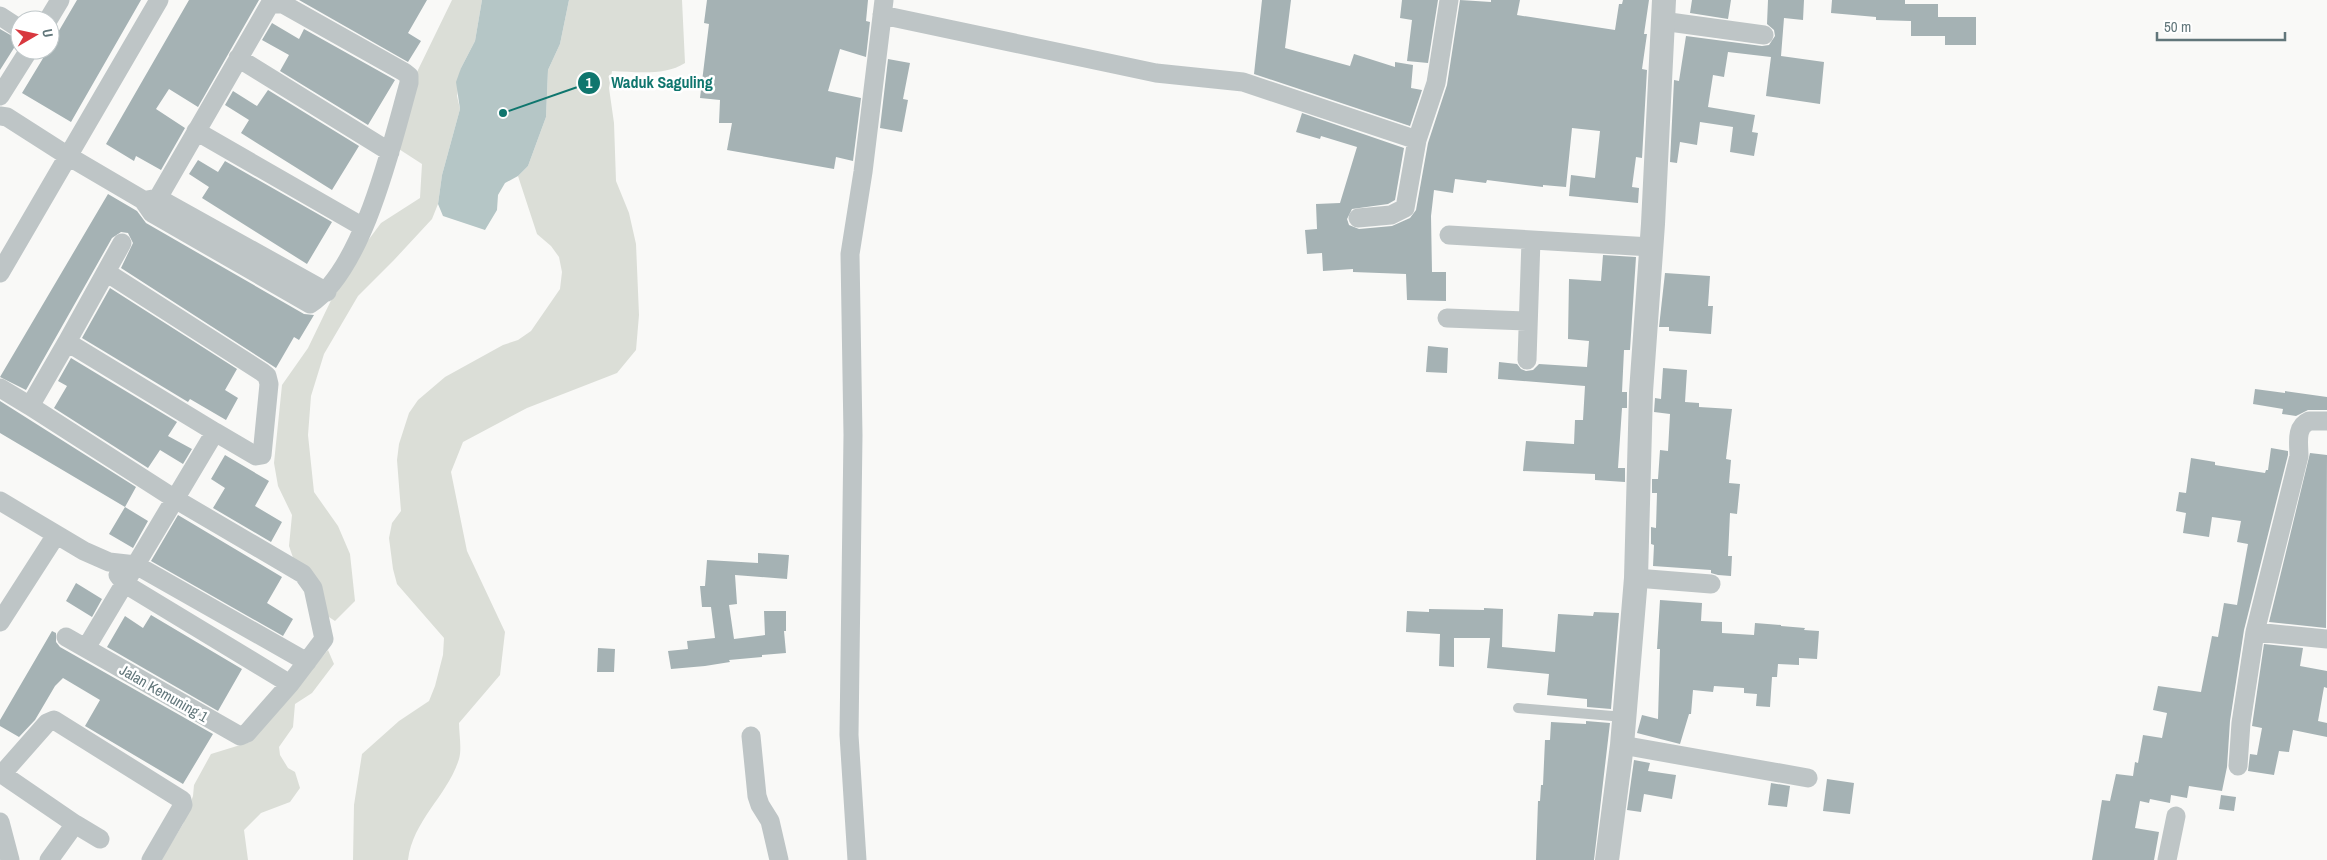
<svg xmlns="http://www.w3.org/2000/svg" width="2327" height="860" font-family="'Archivo Narrow',sans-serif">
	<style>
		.green { fill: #dbded7 }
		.water { fill: #b5c6c6 }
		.building { fill: #a5b2b4 }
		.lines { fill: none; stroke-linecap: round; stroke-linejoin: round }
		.service { stroke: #bec5c6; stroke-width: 10 }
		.minor { stroke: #bec5c6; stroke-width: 19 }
		.tertiary { stroke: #bec5c6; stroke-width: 24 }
		.labels { text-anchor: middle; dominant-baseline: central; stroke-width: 5; stroke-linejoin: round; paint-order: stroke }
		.street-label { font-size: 15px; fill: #61767a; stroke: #fff }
		.leader { fill: none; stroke: #0f766e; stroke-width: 2 }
		.callout-dot { fill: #0f766e; stroke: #fff; stroke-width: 2 }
		.mark-label { font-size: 15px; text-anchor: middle; font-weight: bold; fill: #fff }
		.callout-label { font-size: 16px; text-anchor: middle; font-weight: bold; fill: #0f766e; stroke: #fff; stroke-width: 5; stroke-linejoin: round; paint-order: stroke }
	</style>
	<rect width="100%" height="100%" fill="#f9f9f7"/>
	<!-- green -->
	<path class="green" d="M452,0h30l-7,41 -14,27 -4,28 3,13 -18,66 -4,29 -6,15 -38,41 -36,36 -34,58 -13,42 -3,39 6,57 24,34 12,28 5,47 -20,20 -26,-17 -20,-58 3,-31 -14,-29 -4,-23 8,-78 26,-37 29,-60 21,-34 23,-31 39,-25 2,-34 -34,-22 29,-70z
		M569,0h113l3,63c-20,13 -49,9 -73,8l-3,17 5,35 2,58 13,32 7,31 3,71 -3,35 -19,23 -90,35 -64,34 -12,30 16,79 38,81 -5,43 -41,48c0,11 3,26 0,36 -11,36 -46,61 -51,101h-55l1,-55 8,-51 37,-33 30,-20 6,-15 8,-31 1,-17 -47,-54 -4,-15 -4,-31 3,-15 9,-12 -4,-51 2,-16 10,-31 9,-13 27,-23 58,-32 15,-5 13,-9 29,-42 2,-17 -3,-15 -8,-11 -14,-12 -19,-58 10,-10 18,-49 2,-47 12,-26z
		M328,650l6,14 -22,29 -17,11 -2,23 -14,20 1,8 8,13 7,4 5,16 -10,14 -29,11 -17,17 4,30h-87l22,-36 10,-28 1,-11 17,-31 39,-12z"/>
	<!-- water -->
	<path class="water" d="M482,0h87l-9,44 -12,26 -2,47 -18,49 -10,10 -13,7 -7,12 -1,15 -12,20 -42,-14 -5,-12 4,-29 18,-66 -4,-27 5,-14 14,-27z"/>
	<!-- building -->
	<path class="building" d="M77,0h64l-70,122 -49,-29 26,-43h2v-4z
		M189,0h70l-61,107 -29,-18 -13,20 29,19 -24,42 -25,-14 -2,5 -28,-17z
		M299,0h128l-19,33 13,8 -13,21z
		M707,0h161l-2,21 4,1 -4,35 -26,-8 -12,42 33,7 -8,63 -17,-4 -2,12 -107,-19 5,-27h-13l1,-23 -20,-2 9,-74 -5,-1z
		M1262,0h29l-6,48 65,18 4,-12 41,13v-5l18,3 -2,23 11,2 -12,36 -156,-52z
		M1402,0h36l-10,63 -21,-2 5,-41 -12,-2z
		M1460,0l31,2v-2h29l-3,15 98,15 4,-26h3l1,-4h26l-5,34h3l-5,35 5,1 -5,88 -6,-1 -4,30 7,1 -1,15 -69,-7 2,-21 24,3 5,-47 -28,-3 -6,59 -23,-2v2l-56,-7 -1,3 -31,-4 -2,14 -19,-3 -3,26 1,56h14v29l-39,-1 -1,-26 -53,-2v-3l-30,2 -1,-18 -15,1 -2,-24 12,-1 -1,-25 24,-1 17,-56 -36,-11 -1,3 -24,-7 6,-19 102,35 -9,52 -7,4 -36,5 -5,10 2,6 10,4 33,-3 18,-8 6,-8 12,-67 19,-58z
		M1692,0h39l-3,19 -38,-6z
		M1768,0h36l-1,20 -19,-2 -3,38 43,6 -4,42 -54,-8 5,-39 -43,-5 -4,25 -11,-2 -5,32 47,8 -3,17 6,1 -4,23 -24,-4 3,-25 -33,-5 -3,23 -17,-3 -3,21 -7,-1 4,-82 5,1 7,-45 76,10 7,-1 6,-9 -1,-6 -7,-6z
		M1832,0h73v4h33v13h38v28h-31v-9h-34v-15l-35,-1v-3l-45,-4z
		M272,23l27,16 5,-10 91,51 -27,45 -88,-54 9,-16 -27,-15z
		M0,29l19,11 -19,30z
		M888,59l22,4 -7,36 5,1 -6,32 -22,-4z
		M268,90l91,56 -27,44 -91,-57 8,-13 -24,-15 8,-14 24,15z
		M198,160l20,12 7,-11 107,61 -25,42 -105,-66 7,-11 -20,-13z
		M108,194l29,17 9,12 158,91 10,1 -15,25 -5,-3 -18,31 -155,-100 12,-25 -5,-10 -7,-1 -9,6 -86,152 -26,-13z
		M1603,255l33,2 -6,93h-6l-2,42h5v16h-5l-4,60h7v14l-30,-2v-6l-72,-3 3,-30 48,3 1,-24h8l2,-34 -87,-7 1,-17 18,2 4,5 5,2 7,-1 6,-6 48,3 2,-26 -21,-2 1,-60 32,2z
		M1665,273l45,3 -2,30h5l-2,28 -42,-3v-4h-10z
		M110,288l127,81 -12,21 13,8 -12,22 -36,-21 -2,3 -106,-64z
		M1428,346l20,2 -1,25 -21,-1z
		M71,358l106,64 -9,14 24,13 -9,15 -23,-14 -12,18 -94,-60 13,-22 -9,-5z
		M1663,368l24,2 -2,32 14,1v4l33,2 -6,50 5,1 -2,23 11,1 -3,30 -7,-1 -2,43h4l-1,20 -13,-1 -7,-2v-3l-58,-4 1,-21 -3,-1v-17l5,1 1,-35h-5v-14h6l2,-29 8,1 2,-37 -16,-2 1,-14 6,1z
		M2255,389l30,4v-2l42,6v13h-19l-12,6 -14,-2 1,-5 -30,-5z
		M0,401l136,86 -11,20 23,14 -15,27 -24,-14 16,-27 -125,-74z
		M2271,448l17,3v4l-44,175 -14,91 -3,46 -5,24 -33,-5 -2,12 -16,-3 -1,8 -20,-4 -1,4 -9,-2 -5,27 24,4 -5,28h-62l10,-60 8,1 6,-27 17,2 2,-14 3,1 5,-28 19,3 5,-25 -14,-3 5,-24 43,6 11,-56 6,1 6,-34 13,2 11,-61 -11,-2 4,-21 -29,-4 -3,20 -26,-4 3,-20 -10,-2 3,-19 7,1 5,-35 24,4v3l50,8 1,-3h2z
		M2310,453l17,2 -1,173 -57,-6z
		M225,455l44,26 -14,25 27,16 -11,20 -58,-34 12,-20 -14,-9z
		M178,515l104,62 -15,26 26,16 -10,17 -132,-75z
		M758,553l31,2 -2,24 -52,-4 2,29 -8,1 5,34 31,-4 -1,-24h22v20h-2l2,22 -24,2v2l-33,3 1,2 -25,4 -34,3 -3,-18 20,-2 -1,-8 28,-3 -4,-31h-9l-2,-21h5l2,-26 51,3z
		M76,583l26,16 -10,18 -26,-16z
		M1660,600l42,3 -1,18 21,1v11l32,2 1,-12 26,2v1l24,2 -1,2 15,1 -2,28 -18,-1v7l-21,-1 -1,13h-5l-2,30 -14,-1 1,-12 -13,-1v-5l-30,-2 -1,6 -20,-2 -2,24h-2l-9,30 -43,-11 5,-18 16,4 2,-70h-3z
		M1484,608l19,1 -1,38 53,5 3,-38 35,2 1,-4 25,1 -8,96 -24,-2v-8l-40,-4 2,-21 -62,-6 3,-30h-36v29l-15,-1 1,-32 -34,-2 1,-21 22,1v-3l55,1z
		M151,615l91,54 -24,42 -111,-64 18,-31 18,12z
		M52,631l4,2v9l4,5 153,87 -30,50 -98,-58 15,-26 -37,-22 -8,8 -20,34 -16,17 -19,-11v-6z
		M2264,644l39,4 -3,18 27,5v17l-3,-1 -6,34 9,2v14l-34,-7 -4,22 -10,-1 -5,24 -26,-4 2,-17 7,1 5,-27 -10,-2z
		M598,648l17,1 -1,23h-17z
		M1586,721l24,2 -16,137h-58l2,-59h2l1,-16h2l2,-45h5l1,-18 35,2z
		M1634,760l16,3 -2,8 28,4 -4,24 -28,-5 -3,18 -14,-2z
		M1827,779l27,4 -4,31 -27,-3z
		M1771,783l19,3 -3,21 -19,-2z
		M2221,795l15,2 -2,14 -15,-2z"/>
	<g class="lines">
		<!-- service -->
		<path class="service" d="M1518,708l106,9"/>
		<!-- minor -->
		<path class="minor" d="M882,15l274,58 87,9 174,58
			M0,16l20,13
			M48,20l12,-20
			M1662,21l102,14
			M238,58l152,94
			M0,96l29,-46
			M0,116l7,1 61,39 75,44 9,13 158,91c54,-35 82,-161 99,-221v-7l-5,-4 -121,-68h-13l-112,194 -6,15
			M196,131l167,96
			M147,200l11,-2 169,94
			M1358,218l33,-3 14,-7 12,-68 19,-57 13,-83
			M1449,235l202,12
			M122,243l-55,99 148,90
			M0,273l159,-273
			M1447,318l81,3
			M1527,360l4,-120
			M0,388l30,18
			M0,501l84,50 25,11 27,3 171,97
			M118,575l7,9 165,100
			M1636,578l75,6
			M0,622l56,-87
			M2255,632l44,-176c0,-12 -4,-29 10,-35h18
			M66,637l174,99 7,-3 43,-49 34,-45 -11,-51 -10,-14 -128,-75 -145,-93 37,-64
			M86,648l129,-216 41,24 6,-1 7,-71 -2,-8 -5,-4 -156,-100
			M751,736l6,60 3,9 10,16 9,39
			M1622,745l186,33
			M2238,766l3,-43 14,-91 72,7
			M0,822l10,38
			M75,824l25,15
			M49,860l26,-36 -73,-50 45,-51 7,-3 128,80 1,5 -32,55
			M857,860l-8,-125 4,-300 -3,-181 13,-82 21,-172
			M2167,860l9,-44"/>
		<!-- tertiary -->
		<path class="tertiary" d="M1607,860l15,-115 14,-167 5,-186 12,-168 11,-224"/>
	</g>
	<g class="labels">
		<!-- street labels -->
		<g class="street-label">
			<text transform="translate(164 693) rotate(30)">Jalan Kemuning 1</text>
		</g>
	</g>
	<!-- callouts -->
	<path class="leader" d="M503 113L589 83"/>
	<g class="callout-dot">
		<circle cx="503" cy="113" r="5"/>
		<circle cx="589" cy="83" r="12"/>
	</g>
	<g class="mark-label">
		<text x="589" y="88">1</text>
	</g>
	<g class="callout-label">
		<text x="662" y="88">Waduk Saguling</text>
	</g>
	<!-- north arrow -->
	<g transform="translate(35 35) rotate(81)"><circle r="24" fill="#ffffff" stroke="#c0c8ca"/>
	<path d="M0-4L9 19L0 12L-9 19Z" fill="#d8383f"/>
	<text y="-8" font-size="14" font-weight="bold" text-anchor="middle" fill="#61767a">U</text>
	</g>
	<!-- scale -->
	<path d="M2157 32v8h128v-8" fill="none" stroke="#61767a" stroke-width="2.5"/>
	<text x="2164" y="32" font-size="15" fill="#61767a" stroke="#ffffff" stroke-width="4" paint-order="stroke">50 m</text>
</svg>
